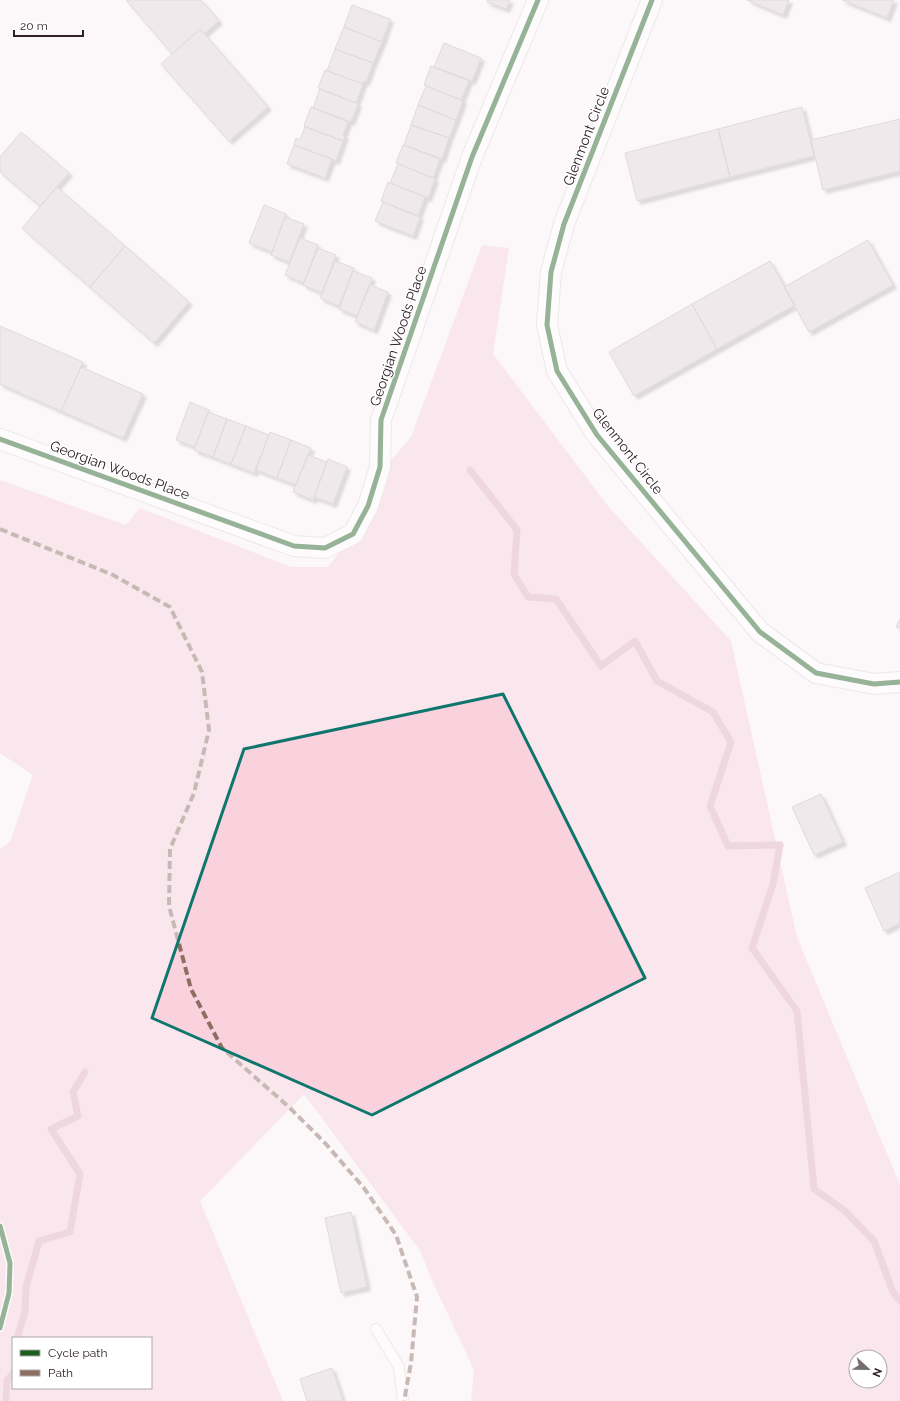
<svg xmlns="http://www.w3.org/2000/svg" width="900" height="1401" font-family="Raleway,sans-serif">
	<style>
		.forest { fill: #f9d2de; fill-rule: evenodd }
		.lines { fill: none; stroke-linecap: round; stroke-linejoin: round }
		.stream { stroke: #dfafbe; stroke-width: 7 }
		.building { fill: #e0d8db; stroke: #beb5b8; filter: url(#shadow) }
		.lane-casing { stroke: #dcd3d6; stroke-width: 12 }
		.street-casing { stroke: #dcd3d6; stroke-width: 22 }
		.lane { stroke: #fffefe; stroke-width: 10 }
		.street { stroke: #fffefe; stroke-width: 20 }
		.quiet { stroke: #8d6e63; stroke-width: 4; stroke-dasharray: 8 4; stroke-linecap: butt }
		.cycleway-casing { stroke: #fff; stroke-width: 8 }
		.cycleway { stroke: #1b5e20; stroke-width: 5 }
		.marked { fill: none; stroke: #0f766e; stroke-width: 3; stroke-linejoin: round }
		.labels { text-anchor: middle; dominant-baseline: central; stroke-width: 3; stroke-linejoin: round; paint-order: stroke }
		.street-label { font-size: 14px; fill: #2f2226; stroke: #fff }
	</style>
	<defs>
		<filter id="shadow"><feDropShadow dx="3.5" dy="3.5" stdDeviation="1" flood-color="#0004"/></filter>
	</defs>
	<rect width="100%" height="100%" fill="#fcf7f9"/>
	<!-- forest -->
	<path class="forest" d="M482,245l27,3 -16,106 115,152 123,135 66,296 103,248v216h-429l3,-31 -44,-94 -9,-24 -117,-158 -104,107 83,200h-283v-552l10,-7 23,-67 -33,-22v-273l126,45 14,-17 151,59h37l25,-33 40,-76 18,-21zM13,1338h138v50h-138zM856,1357h24v24h-24z"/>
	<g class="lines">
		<!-- stream -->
		<path class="stream" d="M470,470l47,60 -3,44 14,23 28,2 45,67 34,-25 22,40 56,31 18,30 -21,64 18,40 52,-1 -7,39 -21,64 45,63 17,178 30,21 30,31 19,51 7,9
			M17,1338l8,-26 1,-25 13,-46 31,-9 10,-58 -29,-45 27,-13 -5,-24 12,-20
			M6,1401l1,-20 6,-8"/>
	</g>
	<!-- building -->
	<path class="building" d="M126,0h75l18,21 -15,13 -4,-5 -28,25z
		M488,0h22l-4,9 -19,-7z
		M747,0h42l-6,15z
		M842,0h52l-7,18z
		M352,5l38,14 -8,23 -38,-15z
		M344,27l38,15 -9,21 -38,-14z
		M200,29l68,78 -39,34 -68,-77z
		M444,43l37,15 -9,23 -38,-14z
		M335,49l38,14 -7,19 -2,-1 -1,3 -36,-13z
		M431,66l38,15 -8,19 -37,-15z
		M325,70l38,14 -7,19 -38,-15z
		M426,86l37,15 -7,19 -38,-15z
		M320,89l38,15 -7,18 -38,-14z
		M418,105l38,15 -7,18 -38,-13z
		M311,107l37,15 -5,13 2,1 -2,5 -39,-15z
		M802,107l12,49 -84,21 -12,-48z
		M900,119v52l-77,19 -12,-50z
		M411,125l38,13 -7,21 -38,-14z
		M305,127l38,14 -7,20 -42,-16 2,-7 4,2z
		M718,129l12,48 -93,24 -12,-48z
		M21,132l48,41 -29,33 -40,-34v-15z
		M294,145l38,14 -7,19 -38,-14z
		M403,145l37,14 -7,19 -37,-15z
		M398,164l37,15 -7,19 -38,-15z
		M388,182l37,15 -7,19 -37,-15z
		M57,187l68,59 -35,41 -68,-59z
		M383,202l37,15 -7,19 -38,-15z
		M264,205l22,9 -14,38 -23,-9z
		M285,217l19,7 -15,38 -18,-7z
		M300,238l18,7 -14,38 -19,-8z
		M868,240l25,45 -84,47 -25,-45z
		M125,246l64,56 -35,41 -64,-56z
		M318,248l18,7 -14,38 -19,-8z
		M335,261l19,7 -15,38 -19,-8z
		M770,261l25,44 -78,44 -25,-45z
		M353,271l19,7 -15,38 -18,-7z
		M370,285l18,7 -14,38 -19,-8z
		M692,304l25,45 -83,47 -25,-44z
		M0,326l83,36 -22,49 -61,-27z
		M81,367l62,27 -20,44 -62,-27z
		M190,402l19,8 -14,37 -19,-7z
		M208,412l19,7 -14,38 -19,-7z
		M227,419l19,7 -15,38 -18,-7z
		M246,426l23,9 -15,38 -23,-9z
		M270,432l21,8 -14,38 -21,-8z
		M291,440l20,8 -15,37 -19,-7z
		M308,455l19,7 -14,38 -20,-8z
		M328,459l19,8 -14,37 -19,-7z
		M900,619v9l-4,-1z
		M821,794l22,48 -29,13 -22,-48z
		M900,872v51l-16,8 -19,-43z
		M351,1212l16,75 -26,6 -16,-75z
		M332,1368l11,33h-36l-7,-22z"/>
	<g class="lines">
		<!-- lane casing -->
		<g class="lane-casing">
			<path id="lane" d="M376,1329l23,38 4,34"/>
		</g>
		<!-- street casing -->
		<g class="street-casing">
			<path id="street" d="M652,0l-88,224 -13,48 -4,53 10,46 40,64 163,197 56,41 58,11 26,-2
				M0,439l294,107 31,2 28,-14 15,-28 12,-39 1,-47 91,-263 66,-157"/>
		</g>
		<!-- lane -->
		<use href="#lane" class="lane"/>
		<!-- street -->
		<use href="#street" class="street"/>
		<!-- quiet -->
		<path class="quiet" d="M0,529l113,46 57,32 32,65 7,58 -15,63 -24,56 -1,57 22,83 31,59 68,60 35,35 39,45 32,47 21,62 -6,66 -7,38"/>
		<!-- cycleway casing -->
		<g class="cycleway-casing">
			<path id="cycleway" d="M652,0l-88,224 -13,48 -4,53 10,46 40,64 163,197 56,41 58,11 26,-2
				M0,439l294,107 31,2 28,-14 15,-28 12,-39 1,-47 91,-263 66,-157
				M0,1226l10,37 -1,30 -9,35"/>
		</g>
		<!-- cycleway -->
		<use href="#cycleway" class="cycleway"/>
	</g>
	<!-- marked area -->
	<path d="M0 0H900V1401H0ZM503,694l142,284 -273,137 -220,-97 92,-269z" fill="#fcf7f9" fill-opacity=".55" fill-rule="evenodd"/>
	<path class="marked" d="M503,694l142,284 -273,137 -220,-97 92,-269z"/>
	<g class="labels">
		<!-- street labels -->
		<g class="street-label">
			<text transform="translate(586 136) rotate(-69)">Glenmont Circle</text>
			<text transform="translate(398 336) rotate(-71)">Georgian Woods Place</text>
			<text transform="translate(628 451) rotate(52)">Glenmont Circle</text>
			<text transform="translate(120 470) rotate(20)">Georgian Woods Place</text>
		</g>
	</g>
	<!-- legend -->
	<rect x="12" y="1337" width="140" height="52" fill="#ffffff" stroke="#aca7a8"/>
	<rect x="20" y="1350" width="20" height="6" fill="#1b5e20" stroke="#aca7a8"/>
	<text x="48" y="1357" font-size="12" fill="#2f2226">Cycle path</text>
	<rect x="20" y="1370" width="20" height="6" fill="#8d6e63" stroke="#aca7a8"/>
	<text x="48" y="1377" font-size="12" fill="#2f2226">Path</text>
	<!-- north arrow -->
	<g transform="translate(868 1369) rotate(112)"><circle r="19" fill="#ffffff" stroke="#aca7a8"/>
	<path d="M0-3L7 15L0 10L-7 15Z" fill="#776d70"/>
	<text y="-6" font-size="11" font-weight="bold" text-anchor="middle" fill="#2f2226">N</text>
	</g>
	<!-- scale -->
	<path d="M14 30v6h69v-6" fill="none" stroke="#2f2226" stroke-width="2"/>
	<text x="20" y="30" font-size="12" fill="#2f2226" stroke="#ffffff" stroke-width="3" paint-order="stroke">20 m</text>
</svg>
